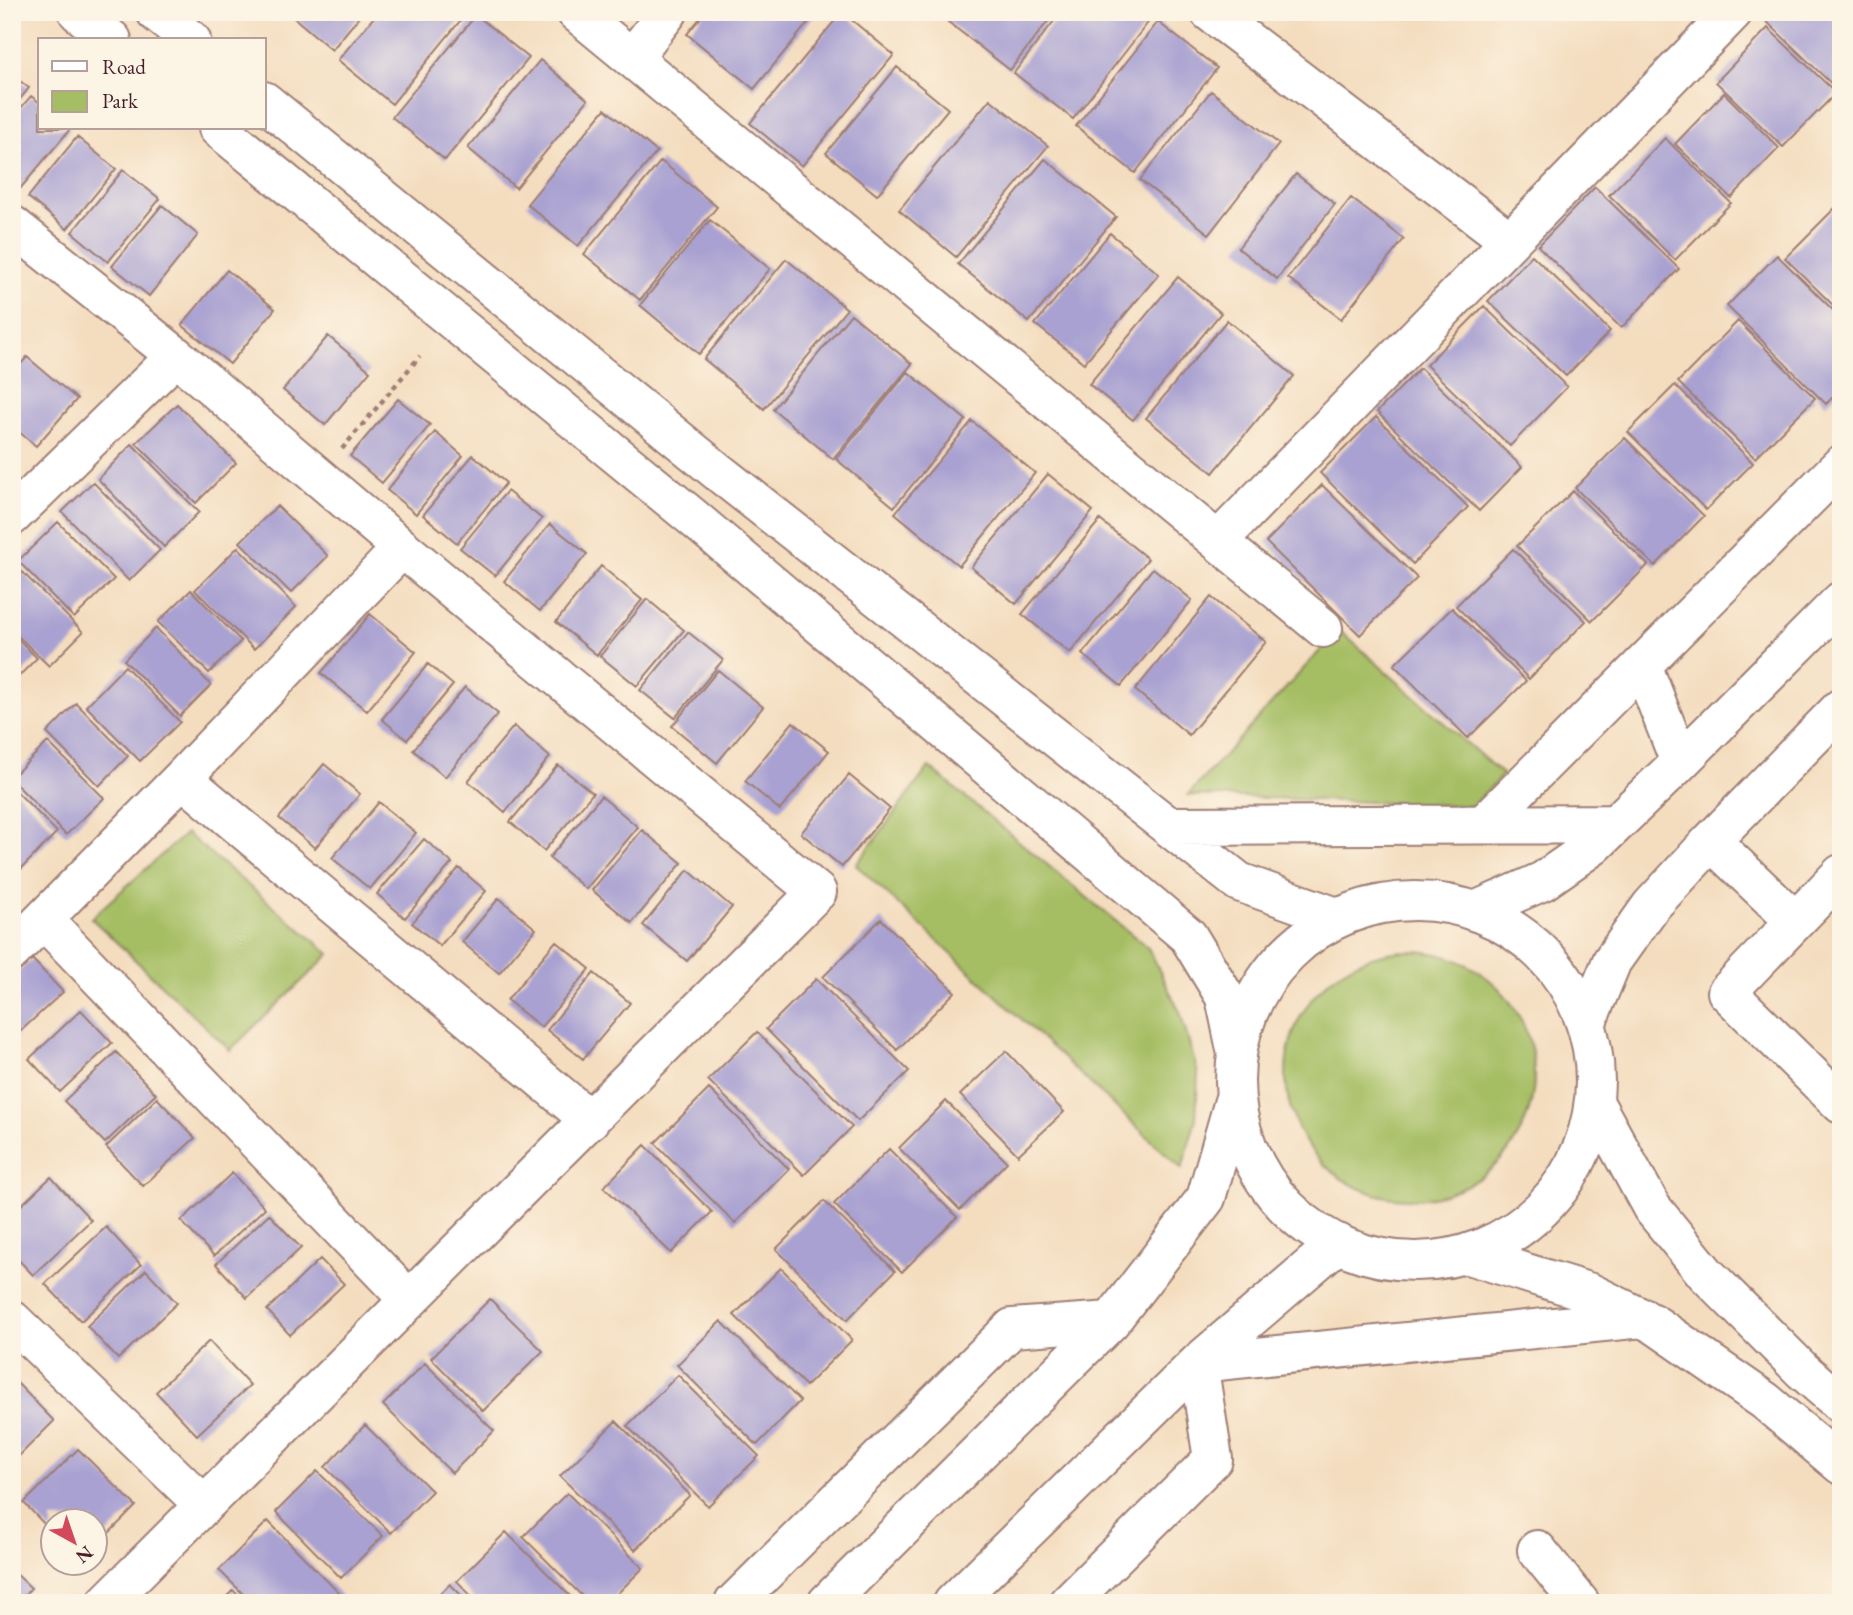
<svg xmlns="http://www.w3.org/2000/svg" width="1853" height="1615" font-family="'EB Garamond',serif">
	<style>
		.green { fill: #a5be63; stroke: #786e47; stroke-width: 2 }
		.building { fill: #a9a1d1 }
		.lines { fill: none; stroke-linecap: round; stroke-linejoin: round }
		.minor-casing { stroke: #9f7e75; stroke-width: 42 }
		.path { stroke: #9f7e75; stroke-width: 4.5; stroke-dasharray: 5 5; stroke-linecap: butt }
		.minor { stroke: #fff; stroke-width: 38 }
	</style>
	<rect width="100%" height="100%" fill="#fcf5e5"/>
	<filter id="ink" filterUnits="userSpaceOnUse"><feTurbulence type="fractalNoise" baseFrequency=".0143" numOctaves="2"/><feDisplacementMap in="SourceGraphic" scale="14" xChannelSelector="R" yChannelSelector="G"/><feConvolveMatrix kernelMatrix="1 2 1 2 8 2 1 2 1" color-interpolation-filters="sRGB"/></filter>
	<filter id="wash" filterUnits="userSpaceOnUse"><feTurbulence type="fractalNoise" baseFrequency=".00686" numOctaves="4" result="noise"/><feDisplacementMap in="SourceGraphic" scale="28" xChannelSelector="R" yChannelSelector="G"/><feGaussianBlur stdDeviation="1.57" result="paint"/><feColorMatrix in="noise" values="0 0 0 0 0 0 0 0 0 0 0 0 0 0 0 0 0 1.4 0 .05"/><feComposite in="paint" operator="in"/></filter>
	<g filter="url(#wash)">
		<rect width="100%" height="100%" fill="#f4ddbf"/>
		<!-- green -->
		<path class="green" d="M1339,630l164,145 -31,31 -284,-11z
			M929,767l219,181 32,64 18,61 -2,46 -14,50 -326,-304z
			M186,833l144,121 -100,96 -139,-132z
			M1286 1075a124 124 0 1 1 248 0a124 124 0 1 1-248 0Z"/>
		<g id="blocks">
			<!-- building -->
			<path class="building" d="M295,12h68l-31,38 -40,-34z
				M378,12h83l4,3 -73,89 -54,-44z
				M705,12h112l-63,77 -67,-55z
				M842,12l52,43 -92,111 -52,-43z
				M954,12h101l-45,58 -63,-49z
				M1061,12h79l10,8 -77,99 -59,-46z
				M1771,12h70v81l-77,-74z
				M476,15l53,43 -84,102 -53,-43z
				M1158,22l59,46 -82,105 -59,-47z
				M1768,28l68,65 -53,54 -67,-65z
				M540,60l48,40 -72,88 -48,-40z
				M897,67l51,42 -71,86 -51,-42z
				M12,75l17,13 -17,21z
				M1211,91l68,53 -70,90 -69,-54z
				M1724,93l55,55 -48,50 -56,-54z
				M31,96l9,7v25h31l-52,62 -7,-6v-66z
				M990,99l58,47 -92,111 -57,-47z
				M605,109l52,43 -79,94 -51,-42z
				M77,137l39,32 -49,60 -39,-32z
				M1665,138l66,65 -56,57 -66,-65z
				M1045,159l71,58 -87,105 -71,-58z
				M661,161l56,46 -77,93 -56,-46z
				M123,170l37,29 -52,63 -36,-30z
				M1296,174l39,30 -58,75 -39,-31z
				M1595,187l84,82 -58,59 -83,-82z
				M1351,198l53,41 -63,80 -53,-41z
				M1841,202v111l-56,-55z
				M162,205l36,30 -49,61 -37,-30z
				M710,220l60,49 -71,85 -59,-49z
				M1110,233l49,41 -75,89 -49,-39z
				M1532,255l78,76 -44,45 -78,-75z
				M1777,255l64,63v71l-15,15 -99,-98z
				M786,259l61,50 -83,100 -60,-50z
				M227,270l48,39 -45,55 -48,-39z
				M1178,277l43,36 -88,107 -44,-36z
				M1484,306l83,81 -57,59 -84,-81z
				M851,314l61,50 -79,95 -60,-50z
				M1227,320l67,56 -81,97 -67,-55z
				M1738,321l77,77 -60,60 -77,-76z
				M328,336l42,35 -45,54 -42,-35z
				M27,357l50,42 -41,47 -24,-20v-52z
				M1420,368l102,99 -43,44 -102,-99z
				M908,372l58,48 -72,87 -58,-48z
				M1675,385l78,78 -47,47 -78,-78z
				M398,399l32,26 -48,58 -32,-27z
				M177,404l59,59 -40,40 -60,-60z
				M1376,417l92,90 -55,57 -93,-91z
				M972,421l63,52 -76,93 -64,-53z
				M435,432l28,24 -47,58 -29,-24z
				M1625,438l79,78 -49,50 -80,-78z
				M132,444l67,68 -35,35 -66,-68z
				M473,455l33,28 -49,60 -34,-28z
				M1048,474l45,37 -77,93 -45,-37z
				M93,482l67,68 -31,31 -67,-69z
				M1322,485l95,93 -57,57 -94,-93z
				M507,491l35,28 -47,57 -35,-28z
				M1573,491l75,74 -56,56 -75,-75z
				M277,506l51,50 -37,37 -51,-51z
				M1100,520l48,39 -78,94 -48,-39z
				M58,522l56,57 -40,39 -56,-57z
				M550,524l37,30 -47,57 -36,-30z
				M238,547l58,60 -42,42 -59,-59z
				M1513,549l73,72 -57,58 -73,-73z
				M12,562l71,70 -34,34 -37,-36z
				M601,566l41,34 -45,55 -41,-33z
				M1153,568l39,32 -71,86 -39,-32z
				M191,590l50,51 -32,32 -51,-51z
				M1211,597l55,45 -77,93 -54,-45z
				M647,599l37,31 -47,56 -37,-30z
				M1452,608l74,73 -58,57 -74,-73z
				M370,614l46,38 -49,59 -46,-38z
				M156,628l55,57 -31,31 -56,-56z
				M688,632l35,28 -48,58 -35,-28z
				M12,633l25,25 -25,25z
				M428,664l25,21 -46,55 -25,-21z
				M125,666l55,56 -40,39 -54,-55z
				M718,670l45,37 -46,56 -45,-37z
				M465,687l33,27 -53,63 -32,-27z
				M76,703l52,53 -29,30 -52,-53z
				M793,722l36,29 -49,59 -35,-29z
				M514,726l36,31 -45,55 -37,-31z
				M48,742l56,56 -38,37 -54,-55v-3z
				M324,764l36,30 -45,54 -36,-30z
				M558,765l35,28 -49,58 -34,-29z
				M849,775l41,34 -48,58 -41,-34z
				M12,787l45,45 -36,37 -9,-8z
				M601,796l37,31 -52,62 -37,-31z
				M379,802l37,31 -46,56 -38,-31z
				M642,830l40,33 -50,60 -40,-33z
				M424,839l28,24 -47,55 -28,-24z
				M459,868l27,23 -46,55 -28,-23z
				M688,870l44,37 -45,54 -44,-36z
				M499,898l37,31 -37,44 -37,-31z
				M881,919l74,73 -58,58 -74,-73z
				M556,941l34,28 -49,58 -34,-27z
				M32,959l31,33 -51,47v-61z
				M594,973l36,30 -47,56 -36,-29z
				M816,979l93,92 -51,50 -92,-92z
				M81,1010l31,33 -52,49 -31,-33z
				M757,1032l95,95 -48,48 -96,-95z
				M1006,1051l58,61 -46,43 -58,-60z
				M116,1052l40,42 -51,49 -41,-42z
				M709,1089l80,80 -54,54 -80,-80z
				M157,1098l38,40 -52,48 -37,-39z
				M946,1101l61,61 -47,48 -61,-62z
				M645,1145l67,67 -41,41 -67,-66z
				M889,1149l68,68 -55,55 -68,-68z
				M232,1173l33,35 -51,48 -33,-35z
				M51,1177l40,43 -58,55 -21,-22v-39z
				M824,1201l71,70 -48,49 -71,-71z
				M269,1214l32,34 -54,50 -31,-34z
				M106,1227l35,38 -60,56 -36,-37z
				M320,1259l24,25 -54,51 -23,-25z
				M781,1268l71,72 -46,46 -72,-71z
				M146,1270l31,33 -59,56 -31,-33z
				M490,1299l53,52 -60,60 -52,-53z
				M721,1321l79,80 -43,44 -80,-80z
				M209,1341l41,44 -53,50 -41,-43z
				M425,1363l69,68 -42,42 -69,-68z
				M678,1375l81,81 -51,50 -81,-80z
				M18,1384l36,37 -42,42v-73z
				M616,1421l74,74 -55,55 -75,-74z
				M365,1425l67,66 -41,42 -66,-66z
				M78,1449l58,57 -42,42v-28h-42v12l-28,-29z
				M317,1471l66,65 -42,42 -65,-66z
				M567,1493l76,75 -35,35h-19l-66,-66z
				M268,1521l75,76 -5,6h-86l-33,-33z
				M506,1532l71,71h-99l-21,-22z
				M12,1570l19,18 -15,15h-4z
				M450,1584l19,19h-38z
				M233,1590l12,13h-24z"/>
		</g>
	</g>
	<g filter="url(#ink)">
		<use href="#blocks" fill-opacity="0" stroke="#9f7e75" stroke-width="2"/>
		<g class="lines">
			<!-- minor casing -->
			<g class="minor-casing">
				<path id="minor" d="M78,12l34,28
					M156,12l35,28
					M576,12l747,616
					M1210,12l300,229
					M632,58l36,-46
					M264,101l453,370 522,411 100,36
					M218,128l473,388 497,420 37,61 12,57
					M12,225l164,131 226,192 415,344 -711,711
					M12,516l164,-160
					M1218,541l515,-529
					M1642,665l38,97
					M182,778l408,342
					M1484,824l357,-359
					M1168,826l448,-2
					M1711,841l84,80
					M1841,874l-114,118 114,112
					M1235 1081a180 180 0 1 1 360 0a180 180 0 1 1-360 0Z
					M1475,911l68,-30 50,-35 78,-75 170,-170
					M44,920l365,380
					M12,951l170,-173 220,-230
					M1586,1024l26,-63 39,-55 60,-65 130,-133
					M1594,1102l58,106 54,66 96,96 39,34
					M1465,1254l126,39 63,31 111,77 76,64
					M12,1320l192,185
					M1198,1363l445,-45
					M1537,1550l43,53
					M734,1603l278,-275 99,-7
					M827,1603l284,-282 95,-123 28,-97
					M953,1603l245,-240 140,-120
					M1068,1603l145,-144 -15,-96"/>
			</g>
			<!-- path -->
			<path class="path" d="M342,449l78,-93"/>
			<!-- minor -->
			<use href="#minor" class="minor"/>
		</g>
	</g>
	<!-- margin -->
	<rect width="1853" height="1615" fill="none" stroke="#fcf5e5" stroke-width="42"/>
	<!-- legend -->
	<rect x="38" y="38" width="228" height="91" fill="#fcf5e5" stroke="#b59f9b" stroke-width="2"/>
	<rect x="52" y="61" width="35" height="10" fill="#ffffff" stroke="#b59f9b" stroke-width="2"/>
	<text x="102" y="74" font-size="21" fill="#4a1f2b">Road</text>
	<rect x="52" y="91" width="35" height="21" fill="#a5be63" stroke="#b59f9b" stroke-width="2"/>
	<text x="102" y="108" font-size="21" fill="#4a1f2b">Park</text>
	<!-- north arrow -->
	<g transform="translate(74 1542) rotate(140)"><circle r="33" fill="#fcf5e5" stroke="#b59f9b" stroke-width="2"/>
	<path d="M0-5L12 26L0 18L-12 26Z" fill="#d1495b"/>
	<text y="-10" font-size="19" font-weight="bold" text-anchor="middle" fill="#4a1f2b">N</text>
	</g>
</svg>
